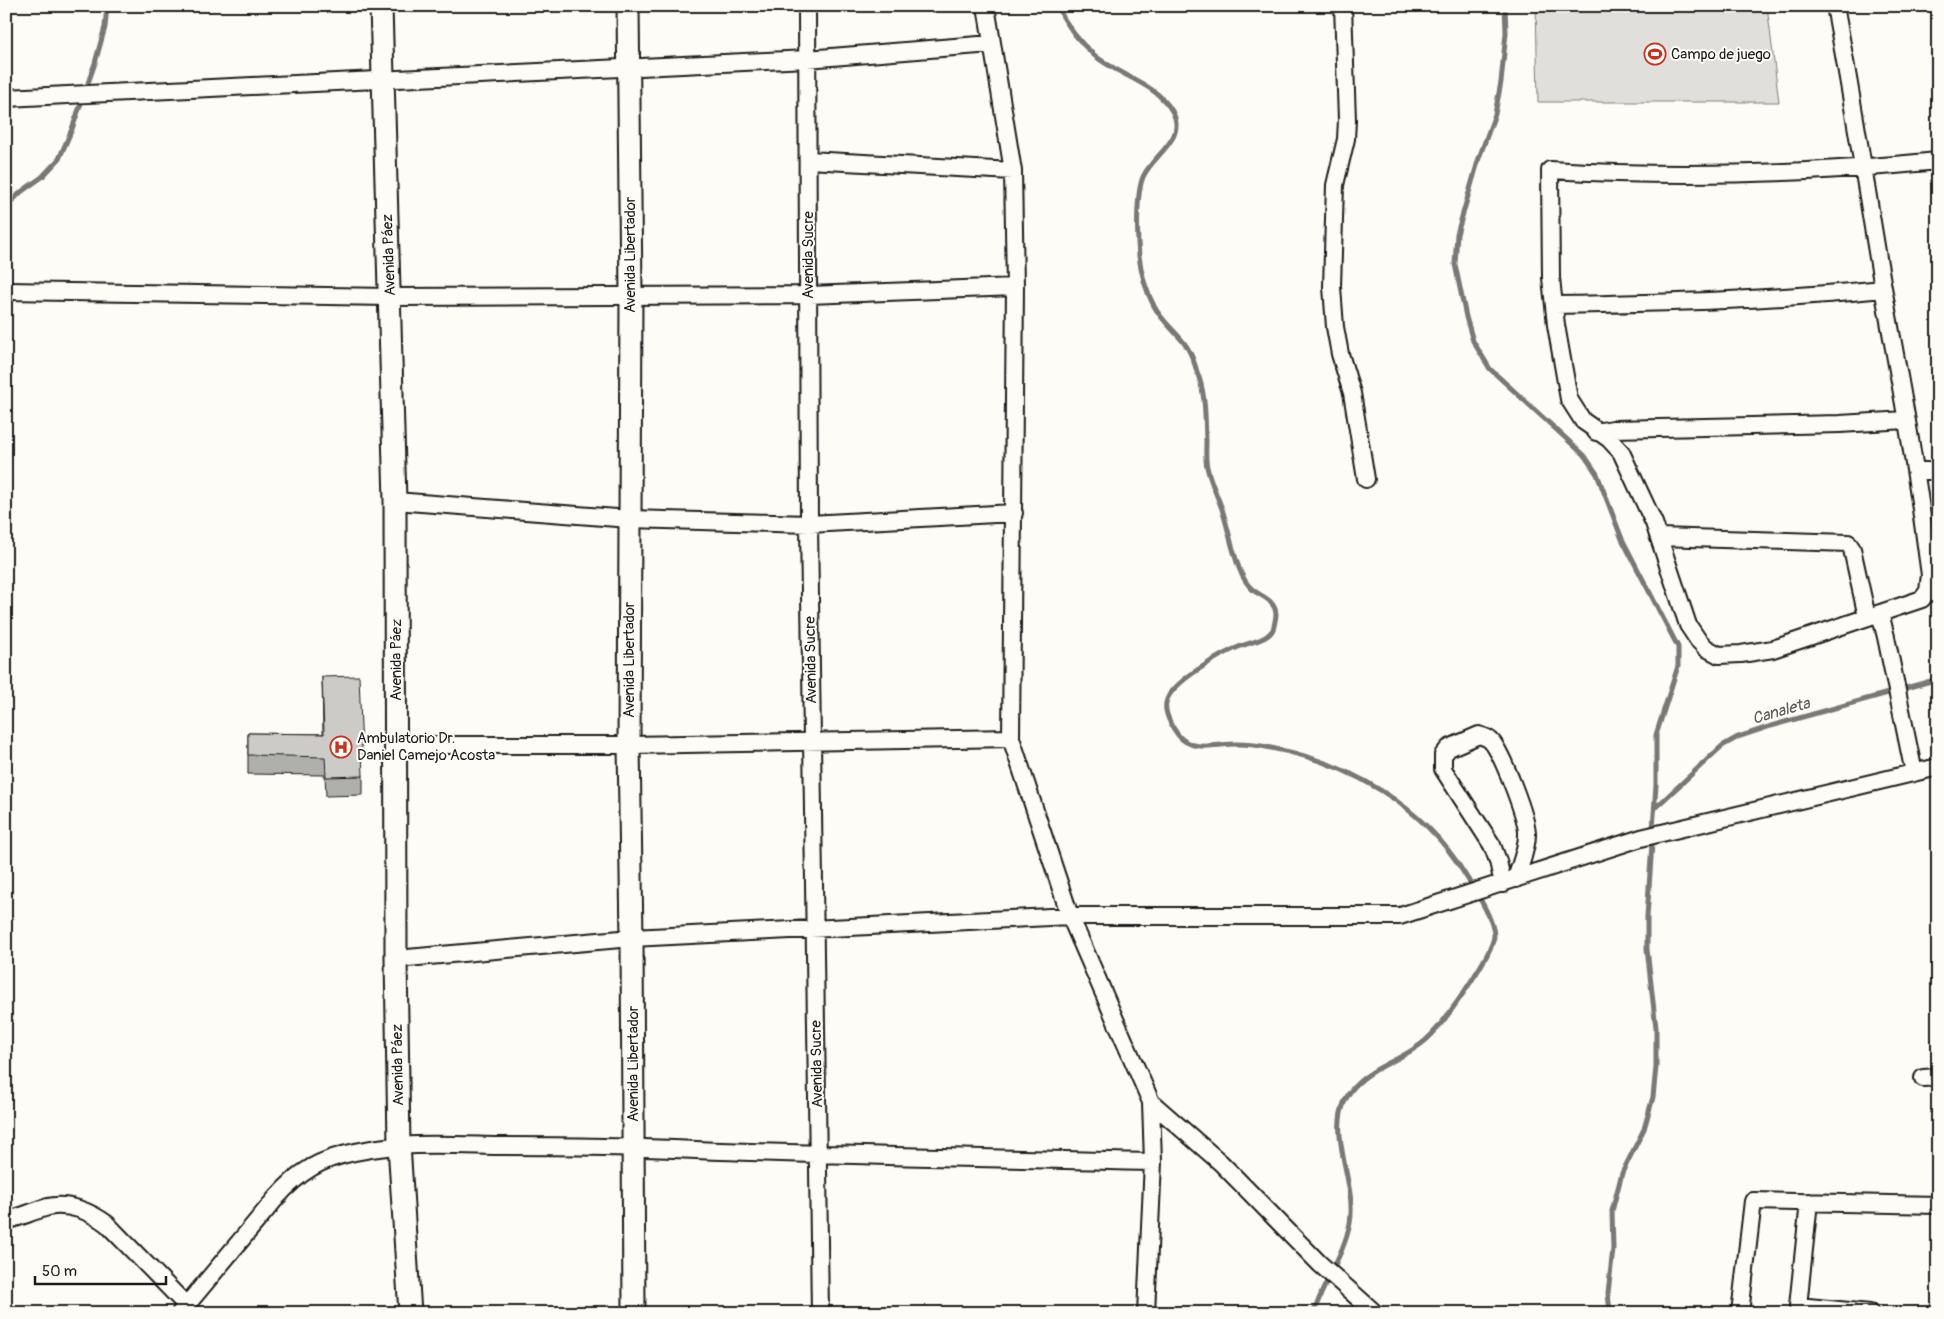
<svg xmlns="http://www.w3.org/2000/svg" width="1944" height="1319" font-family="Pangolin,sans-serif">
	<style>
		.green { fill: #e0dfdb; stroke: #7e7e7c }
		.lines { fill: none; stroke-linecap: round; stroke-linejoin: round }
		.stream { stroke: #797876; stroke-width: 5 }
		.minor-casing { stroke: #1c1c1c; stroke-width: 20 }
		.major-casing { stroke: #1c1c1c; stroke-width: 25 }
		.minor { stroke: #fdfcf7; stroke-width: 16 }
		.major { stroke: #fdfcf7; stroke-width: 21 }
		.wall { fill: #afafac; stroke: #1c1c1c }
		.building { fill: #cccbc8; stroke: #1c1c1c }
		.labels { text-anchor: middle; dominant-baseline: central; stroke-width: 4; stroke-linejoin: round; paint-order: stroke }
		.poi-label { font-size: 15px; fill: #1c1c1c; stroke: #fdfcf7; text-anchor: start }
		.street-label { font-size: 15px; fill: #1c1c1c; stroke: #fdfcf7 }
		.water-label { font-size: 16px; font-style: italic; fill: #5a5a58; stroke: #fdfcf7 }
	</style>
	<rect width="100%" height="100%" fill="#fdfcf7"/>
	<filter id="ink" filterUnits="userSpaceOnUse"><feTurbulence type="fractalNoise" baseFrequency=".02" numOctaves="2"/><feDisplacementMap in="SourceGraphic" scale="10" xChannelSelector="R" yChannelSelector="G"/><feConvolveMatrix kernelMatrix="1 2 1 2 8 2 1 2 1" color-interpolation-filters="sRGB"/></filter>
	<g filter="url(#ink)">
		<!-- green -->
		<path class="green" d="M1536,6h231l12,96h-241z"/>
		<g class="lines">
			<!-- stream -->
			<path class="stream" d="M1057,6c9,18 22,36 37,49 23,20 61,27 78,56 16,28 -19,43 -29,66 -7,17 -6,60 -4,79 2,16 7,35 15,50 8,16 24,27 33,41 4,7 8,17 10,25 9,22 8,45 9,69 0,8 -1,18 1,26 3,14 10,28 15,42 6,19 10,40 17,59 3,8 7,16 14,22 9,7 22,10 23,24 0,2 -2,15 -4,17 -6,9 -21,11 -31,15 -18,7 -72,37 -75,57 -2,10 6,24 12,32 14,18 39,9 58,9 11,0 23,1 35,4 76,14 152,57 193,125 10,16 30,45 30,63 -1,18 -52,90 -67,103 -21,20 -53,26 -73,48 -34,38 4,92 -4,136 -6,32 -27,59 -36,90
				M1505,6l1,27 -5,49 -6,32 -16,44 -22,76 -2,30 11,53 7,24 17,28 94,86 13,19 25,65 56,108v19l-22,69v50l-9,132v32l9,79v39l-3,30 -9,32 -22,44 -10,38 1,38 -5,44 2,20
				M6,207l15,-15 21,-15 17,-18 13,-30 23,-66 10,-36 2,-21
				M1655,808l67,-62 16,-9 33,-11 167,-47"/>
			<!-- minor casing -->
			<g class="minor-casing">
				<path id="minor" d="M807,6l2,518 11,789
					M986,6l27,165 2,116 -4,451 59,178 81,186 2,60 -7,151
					M1343,6l4,114 -1,19 -11,46 -3,102 3,40 5,27 12,39 14,86
					M1835,6c17,90 31,180 46,270 11,64 24,129 34,194 6,35 10,70 15,105l-2,16 -6,8 -149,50 -32,5 -22,1 -13,-7 -8,-8 -10,-15 -34,-102 -33,-71 -12,-13 -26,-18 -14,-22 -13,-74 -5,-47 -1,-108c130,8 259,4 388,-9
					M6,98l801,-39 184,-15
					M808,160l205,11
					M6,291l384,6 419,-2 206,-8
					M1554,305c110,-2 220,-5 329,-16
					M1596,432l17,-3 227,-5 66,-4
					M1915,471h23
					M395,501l235,18 179,5 205,-11
					M1659,537l189,6 4,6 15,68
					M1880,613l6,24 28,136
					M396,745h233l382,-7
					M1503,884l-5,-23 -6,-16 -49,-76v-14l6,-7 30,-13c5,2 9,2 13,7 10,12 36,77 35,93 0,14 -7,30 -11,44
					M396,959l236,-21 438,-22h330l241,-78 297,-71
					M1923,1078l15,-1
					M1151,1102l70,61 99,101 55,49
					M1809,1202l-11,104 72,7
					M6,1221c14,-4 28,-10 42,-14 20,-5 43,5 59,17l79,81
					M180,1313l96,-115c24,-27 44,-39 79,-46 47,-10 95,-7 143,-6 66,0 132,1 198,4 152,6 305,8 457,12
					M1740,1313l13,-112 185,4"/>
			</g>
			<!-- major casing -->
			<g class="major-casing">
				<path id="major" d="M381,6l14,495 1,458 3,186 11,168
					M628,6l3,289 -2,450 3,193 2,375"/>
			</g>
			<!-- minor -->
			<use href="#minor" class="minor"/>
			<!-- major -->
			<use href="#major" class="major"/>
		</g>
		<!-- wall -->
		<path class="wall" d="M322,677l41,99v19l-37,1 -1,-21 -77,-1v-41l75,1z"/>
		<!-- building -->
		<path class="building" d="M359,676l4,100 -37,1 -1,-20 -77,-2v-22l76,1 -2,-57z"/>
	</g>
	<!-- icons -->
	<defs>
		<g id="stadium-ring" transform="scale(1.125)"><circle r="9.5" fill="#fdfcf7" stroke="#c8321e" stroke-width="1.5"/><path d="M0-5a6.5 5 0 1 0 0 10a6.5 5 0 1 0 0-10ZM-3.5-1.8h7v3.6h-7Z" fill="#c8321e"/></g>
		<g id="hospital-ring" transform="scale(1.125)"><circle r="9.5" fill="#fdfcf7" stroke="#c8321e" stroke-width="1.5"/><path d="M-5-5h3v3.5h4V-5h3V5h-3V1.5h-4V5h-3Z" fill="#c8321e"/></g>
	</defs>
	<g fill-rule="evenodd">
		<use href="#stadium-ring" x="1655" y="54"/>
		<use href="#hospital-ring" x="341" y="747"/>
	</g>
	<g class="labels">
		<!-- poi labels -->
		<g class="poi-label">
			<text x="1671" y="54">Campo de juego</text>
			<text x="357" y="738">Ambulatorio Dr.<tspan x="357" dy="17">Daniel Camejo Acosta</tspan></text>
		</g>
		<!-- street labels -->
		<g class="street-label">
			<text transform="translate(389 255) rotate(-92)">Avenida Páez</text>
			<text transform="translate(630 255) rotate(-90)">Avenida Libertador</text>
			<text transform="translate(808 255) rotate(-90)">Avenida Sucre</text>
			<text transform="translate(396 660) rotate(-90)">Avenida Páez</text>
			<text transform="translate(629 660) rotate(-90)">Avenida Libertador</text>
			<text transform="translate(811 660) rotate(-91)">Avenida Sucre</text>
			<text transform="translate(633 1064) rotate(-90)">Avenida Libertador</text>
			<text transform="translate(817 1064) rotate(-91)">Avenida Sucre</text>
			<text transform="translate(398 1065) rotate(-91)">Avenida Páez</text>
		</g>
		<!-- water labels -->
		<g class="water-label">
			<text transform="translate(1781 711) rotate(-16)">Canaleta</text>
		</g>
	</g>
	<!-- margin -->
	<rect width="1944" height="1319" fill="none" stroke="#fdfcf7" stroke-width="25"/>
	<rect x="12" y="12" width="1919" height="1294" fill="none" stroke="#1c1c1c" stroke-width="2" filter="url(#ink)"/>
	<!-- scale -->
	<path d="M35 1276v8h131v-8" fill="none" stroke="#1c1c1c" stroke-width="2.5"/>
	<text x="42" y="1276" font-size="15" fill="#1c1c1c" stroke="#fdfcf7" stroke-width="4" paint-order="stroke">50 m</text>
</svg>
